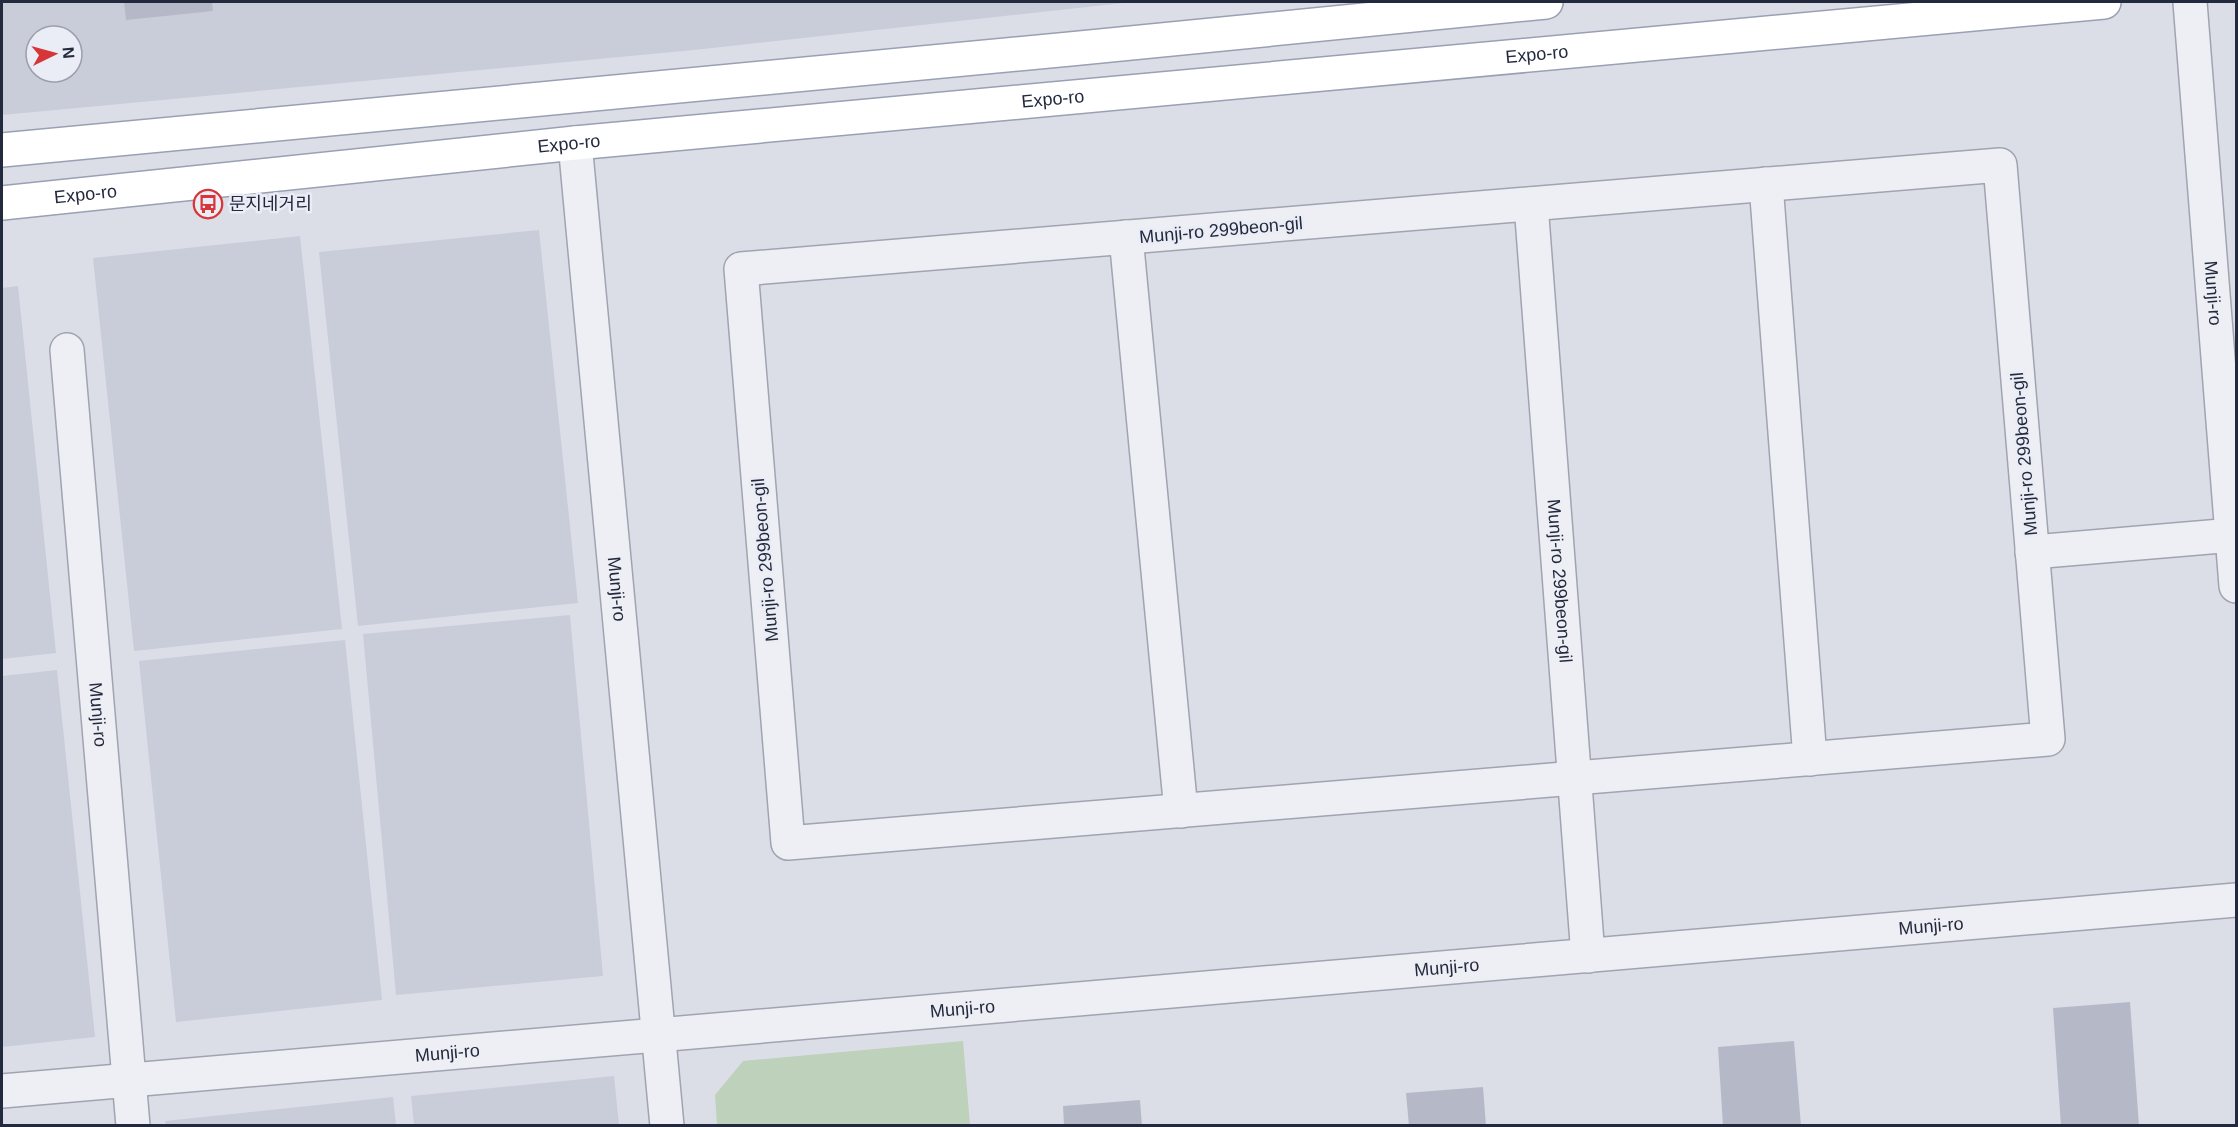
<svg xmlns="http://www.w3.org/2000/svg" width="2238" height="1127" font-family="Helvetica,'Noto Sans KR',sans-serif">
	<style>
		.built { fill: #c9cdd9; fill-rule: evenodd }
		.green { fill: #bed1bb }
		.building { fill: #b5b9c7 }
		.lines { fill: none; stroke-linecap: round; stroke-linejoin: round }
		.minor-casing { stroke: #a0a4b1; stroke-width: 36 }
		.major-casing { stroke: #9aa0b3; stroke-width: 36 }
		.minor { stroke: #eeeff5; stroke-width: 33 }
		.major { stroke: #fff; stroke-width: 33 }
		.labels { text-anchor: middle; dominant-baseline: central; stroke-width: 5; stroke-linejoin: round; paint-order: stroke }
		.street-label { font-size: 18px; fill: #242a3e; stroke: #eaedf5 }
		.poi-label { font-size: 18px; fill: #242a3e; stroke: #eaedf5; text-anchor: start }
	</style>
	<rect width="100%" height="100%" fill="#dbdee7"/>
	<!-- built -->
	<path class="built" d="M2,2h1131l-439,48 -692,65zM36,36h36v36h-36z
		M539,230l39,373 -220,23 -39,-374z
		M300,236l42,393 -208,22 -41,-393z
		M18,286l38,367 -54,6v-371z
		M570,615l33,361 -207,19 -33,-361z
		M345,640l37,360 -206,22 -37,-361z
		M57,670l38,367 -93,10v-371z
		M614,1076l5,49h-205l-3,-29z
		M393,1097l3,28h-230l-1,-4z"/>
	<!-- green -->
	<path class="green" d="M963,1041l7,84h-253l-2,-30 28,-34z"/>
	<!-- building -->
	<path class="building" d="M124,2h88l1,9 -87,9z
		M2130,1002l9,124h-78l-8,-118z
		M1794,1041l7,85h-78l-5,-79z
		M1483,1087l3,39h-77l-3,-33z
		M1140,1100l2,26h-78l-1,-20z"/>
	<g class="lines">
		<!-- minor casing -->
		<g class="minor-casing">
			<g id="minor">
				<path id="s1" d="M2190,2l46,584"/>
				<path id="s2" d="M575,143l92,983"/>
				<path d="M2000,165l48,574 -1260,104 -47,-574z"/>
				<path d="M1766,184l44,575"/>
				<path id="s3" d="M1531,204l57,752"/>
				<path d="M1126,237l55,574"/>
				<path id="s4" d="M67,350l66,776"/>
				<path d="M2032,552l201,-17"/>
				<path id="s5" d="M2,1091l2234,-191"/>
			</g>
		</g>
		<!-- major casing -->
		<g class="major-casing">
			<g id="major">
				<path d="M2,150l1068,-101 476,-47"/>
				<path id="s6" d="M2,203l573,-60 1529,-141"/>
			</g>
		</g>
		<!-- minor -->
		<use href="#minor" class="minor"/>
		<!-- major -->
		<use href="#major" class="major"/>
	</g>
	<!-- icons -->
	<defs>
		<g id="bus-ring" transform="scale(1.5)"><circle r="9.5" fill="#eaedf5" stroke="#d73538" stroke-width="1.5"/><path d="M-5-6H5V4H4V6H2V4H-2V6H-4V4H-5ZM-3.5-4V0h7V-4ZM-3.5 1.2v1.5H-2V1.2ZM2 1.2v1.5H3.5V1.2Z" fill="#d73538"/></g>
	</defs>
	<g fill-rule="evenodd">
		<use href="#bus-ring" x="208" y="204"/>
	</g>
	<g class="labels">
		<!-- street labels -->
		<g class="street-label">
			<text stroke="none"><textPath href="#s6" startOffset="1542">Expo-ro</textPath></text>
			<text stroke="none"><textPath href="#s6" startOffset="1056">Expo-ro</textPath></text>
			<text stroke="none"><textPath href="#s6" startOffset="570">Expo-ro</textPath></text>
			<text stroke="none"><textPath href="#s6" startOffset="84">Expo-ro</textPath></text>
			<text transform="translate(1221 230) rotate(-5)">Munji-ro 299beon-gil</text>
			<text stroke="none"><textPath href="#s1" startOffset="292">Munji-ro</textPath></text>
			<text transform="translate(2024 454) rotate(-95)">Munji-ro 299beon-gil</text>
			<text transform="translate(765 560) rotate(-95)">Munji-ro 299beon-gil</text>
			<text stroke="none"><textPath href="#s3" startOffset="378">Munji-ro 299beon-gil</textPath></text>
			<text stroke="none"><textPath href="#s2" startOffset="448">Munji-ro</textPath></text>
			<text stroke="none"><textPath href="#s4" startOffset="366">Munji-ro</textPath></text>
			<text stroke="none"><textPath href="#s5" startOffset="1936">Munji-ro</textPath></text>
			<text stroke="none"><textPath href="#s5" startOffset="1450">Munji-ro</textPath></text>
			<text stroke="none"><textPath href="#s5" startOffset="964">Munji-ro</textPath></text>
			<text stroke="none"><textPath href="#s5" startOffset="447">Munji-ro</textPath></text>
		</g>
		<!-- poi labels -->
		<g class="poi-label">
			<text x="229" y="204">문지네거리</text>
		</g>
	</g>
	<!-- border -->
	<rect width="2238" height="1127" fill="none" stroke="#242a3e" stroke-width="6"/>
	<!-- north arrow -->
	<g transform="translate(54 54) rotate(85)"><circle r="28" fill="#eaedf5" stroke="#9b9fac" stroke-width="1.5"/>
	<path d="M0-4.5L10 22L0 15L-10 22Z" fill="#d73538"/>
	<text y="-9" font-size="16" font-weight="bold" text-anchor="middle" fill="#242a3e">N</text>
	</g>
</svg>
